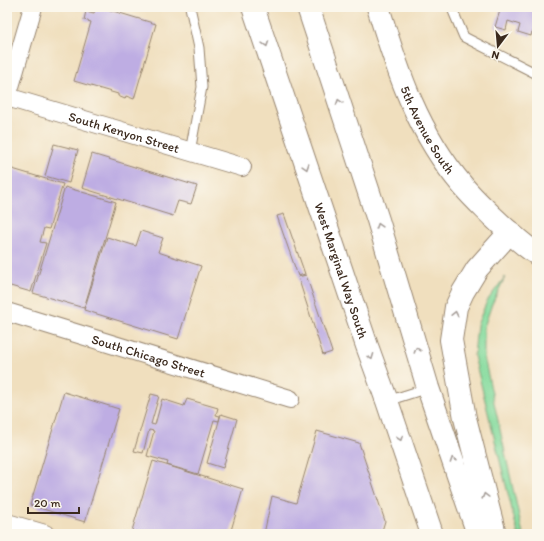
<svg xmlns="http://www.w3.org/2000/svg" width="544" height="541" font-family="Itim,sans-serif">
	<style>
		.green { fill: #86db9e; stroke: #60825e }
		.building { fill: #beade3 }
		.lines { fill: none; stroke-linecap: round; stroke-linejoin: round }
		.service-casing { stroke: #96846e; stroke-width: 11 }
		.minor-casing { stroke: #96846e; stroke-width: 20 }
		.tertiary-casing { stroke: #96846e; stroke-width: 24 }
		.motorway-casing { stroke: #96846e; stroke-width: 24 }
		.service { stroke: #fff; stroke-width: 9 }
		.minor { stroke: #fff; stroke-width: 18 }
		.tertiary { stroke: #fff; stroke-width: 22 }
		.motorway { stroke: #fff; stroke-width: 22 }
		.oneway { stroke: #a79f9a }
		.labels { text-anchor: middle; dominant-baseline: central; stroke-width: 3; stroke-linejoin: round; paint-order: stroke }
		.street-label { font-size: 13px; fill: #3b2a1e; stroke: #fbf7ec }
	</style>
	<rect width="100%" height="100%" fill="#fbf7ec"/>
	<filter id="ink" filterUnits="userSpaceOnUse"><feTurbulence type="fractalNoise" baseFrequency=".025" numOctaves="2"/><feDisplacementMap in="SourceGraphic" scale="8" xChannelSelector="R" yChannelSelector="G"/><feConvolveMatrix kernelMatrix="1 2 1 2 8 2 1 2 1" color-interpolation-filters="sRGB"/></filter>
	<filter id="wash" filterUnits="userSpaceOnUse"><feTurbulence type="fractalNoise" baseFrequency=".012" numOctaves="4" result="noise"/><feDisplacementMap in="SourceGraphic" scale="16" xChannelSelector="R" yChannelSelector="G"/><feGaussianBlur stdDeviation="0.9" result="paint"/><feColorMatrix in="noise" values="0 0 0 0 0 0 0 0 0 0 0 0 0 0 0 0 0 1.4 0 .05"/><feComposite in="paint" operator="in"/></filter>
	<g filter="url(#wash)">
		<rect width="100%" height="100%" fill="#f0dfbe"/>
		<!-- green -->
		<path class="green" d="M505,277l-13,27 -8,23v30l39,177h-5l-44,-178 3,-31 10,-24z"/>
		<g id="blocks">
			<!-- building -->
			<path class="building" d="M96,7h4l56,17 -22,75 -8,-3 -1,3 -7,-3v-2l-44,-13 17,-59 -7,-2 2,-9 8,2z
				M501,7h36v27l-5,-2 -1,4 -13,-4 2,-7 -12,-4 -2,9 -11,-3z
				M54,144l24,6 -9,33 -24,-7z
				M92,154l105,32 -6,18 -13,-3 -5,15 -91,-28z
				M9,168l54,16 -14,45 -5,-1 -4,14 6,1 -15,49 -24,-7v-111z
				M65,187l51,15 -32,106 -51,-15z
				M284,214l21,60 -7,2 -21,-60z
				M141,231l22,7 -5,14 43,14 -23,73 -94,-29 23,-73 29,9z
				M306,275l26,77 -9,3 -25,-78z
				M64,392l55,17 -34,113 -55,-17z
				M151,394l8,2 -8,28 4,1 7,-26 22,7 3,-7 31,9 -2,7 4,1 -1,5 -5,-1 -16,54 -31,-9 1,-3 -21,-6 7,-25 -5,-1 -6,23 -9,-2z
				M221,414l16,5 -14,49 -16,-5z
				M317,431l42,12 26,78 -4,13h-117l8,-38 24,7z
				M153,461l90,28 -13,45h-99z"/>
		</g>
	</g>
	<g filter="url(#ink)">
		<use href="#blocks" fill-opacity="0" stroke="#96846e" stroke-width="1"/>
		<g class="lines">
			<!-- service casing -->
			<g class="service-casing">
				<path id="service" d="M455,7l-2,4 11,26 71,36
					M190,152l12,-65 -3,-39 -9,-41
					M387,401l41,-13"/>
			</g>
			<!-- minor casing -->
			<g class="minor-casing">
				<g id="minor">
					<path id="s1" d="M33,7l-26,90 235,70"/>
					<path id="s2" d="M7,312l283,87"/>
					<path d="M7,523l38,11"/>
				</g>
			</g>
			<!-- tertiary casing -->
			<g class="tertiary-casing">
				<g id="tertiary">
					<path id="s3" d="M378,7c20,66 40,126 85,179 9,11 20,21 30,31 14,13 28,27 44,37"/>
				</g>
			</g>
			<!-- motorway casing -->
			<g class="motorway-casing">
				<g id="motorway">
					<path id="s4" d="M253,7l114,339 20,55 45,133"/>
					<path d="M308,7l70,213 50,168 50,146"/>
					<path d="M495,534l-30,-116 -14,-78 5,-33 7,-15 14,-23 33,-37"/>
				</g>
			</g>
			<!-- service -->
			<use href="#service" class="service"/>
			<!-- minor -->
			<use href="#minor" class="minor"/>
			<!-- tertiary -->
			<use href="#tertiary" class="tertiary"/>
			<!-- motorway -->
			<use href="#motorway" class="motorway"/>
		</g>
		<!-- one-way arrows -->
		<defs><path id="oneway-chevron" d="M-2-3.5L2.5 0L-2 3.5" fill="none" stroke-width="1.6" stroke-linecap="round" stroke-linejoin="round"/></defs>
		<g class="oneway">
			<use href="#oneway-chevron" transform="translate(266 44) rotate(72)"/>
			<use href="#oneway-chevron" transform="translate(339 102) rotate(-108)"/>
			<use href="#oneway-chevron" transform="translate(306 167) rotate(72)"/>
			<use href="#oneway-chevron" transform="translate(379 226) rotate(-107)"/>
			<use href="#oneway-chevron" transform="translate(455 314) rotate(-78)"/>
			<use href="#oneway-chevron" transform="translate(417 350) rotate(-107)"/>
			<use href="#oneway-chevron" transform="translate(371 357) rotate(69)"/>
			<use href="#oneway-chevron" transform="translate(400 438) rotate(71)"/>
			<use href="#oneway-chevron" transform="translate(453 460) rotate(-109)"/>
			<use href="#oneway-chevron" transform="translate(485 496) rotate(-105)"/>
		</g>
	</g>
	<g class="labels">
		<!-- street labels -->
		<g class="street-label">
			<text stroke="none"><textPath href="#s3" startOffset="133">5th Avenue South</textPath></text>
			<text stroke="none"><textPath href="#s1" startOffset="216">South Kenyon Street</textPath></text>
			<text stroke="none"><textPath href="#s4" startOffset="278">West Marginal Way South</textPath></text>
			<text stroke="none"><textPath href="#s2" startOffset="148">South Chicago Street</textPath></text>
		</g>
	</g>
	<!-- margin -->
	<rect width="544" height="541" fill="none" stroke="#fbf7ec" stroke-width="24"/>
	<!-- north arrow -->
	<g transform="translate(498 46) rotate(196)" stroke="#fbf7ec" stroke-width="3" paint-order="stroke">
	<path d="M0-3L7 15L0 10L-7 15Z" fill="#3b2a1e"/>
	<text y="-6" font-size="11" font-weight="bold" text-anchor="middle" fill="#3b2a1e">N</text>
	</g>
	<!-- scale -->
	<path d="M28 507v6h51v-6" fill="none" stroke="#3b2a1e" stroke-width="2"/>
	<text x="34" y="507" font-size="12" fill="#3b2a1e" stroke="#fbf7ec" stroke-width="3" paint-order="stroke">20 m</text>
</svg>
